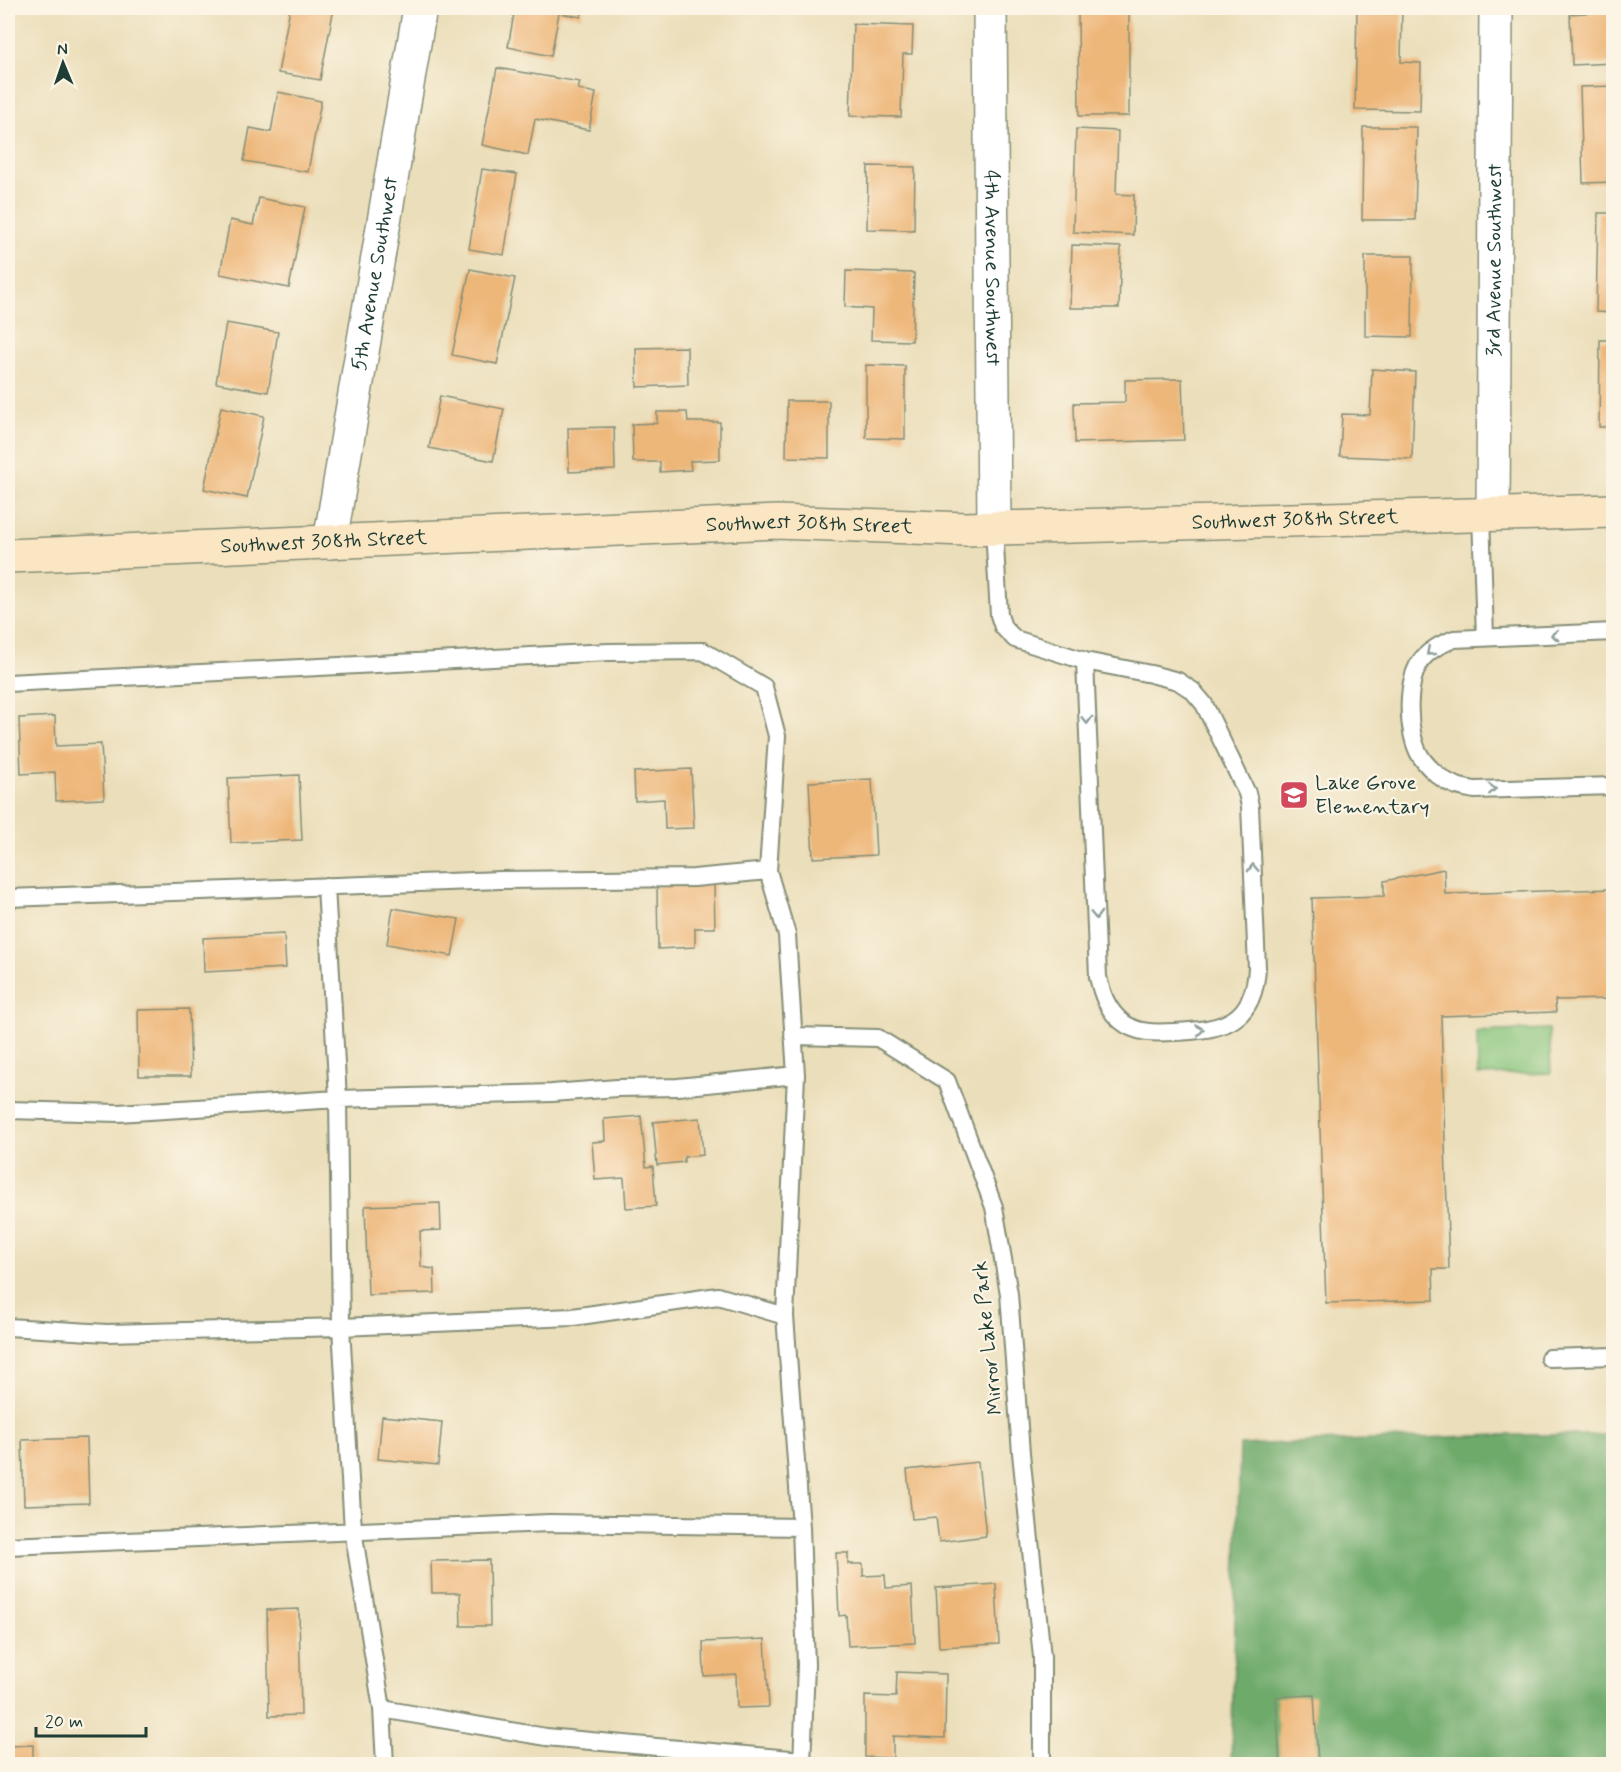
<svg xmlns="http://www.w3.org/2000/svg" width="1621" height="1772" font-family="Mynerve,sans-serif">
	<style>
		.green { fill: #88c57b; stroke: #548158; stroke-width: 1.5 }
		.forest { fill: #6eaa6b; stroke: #467450; stroke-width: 1.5 }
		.building { fill: #eeb77a }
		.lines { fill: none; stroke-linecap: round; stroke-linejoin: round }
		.lane-casing { stroke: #858e77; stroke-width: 20 }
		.street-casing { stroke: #858e77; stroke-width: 36 }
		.secondary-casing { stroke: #858e77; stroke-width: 36 }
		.lane { stroke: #fff; stroke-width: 16 }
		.street { stroke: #fff; stroke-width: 33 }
		.secondary { stroke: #fbe6c4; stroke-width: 33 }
		.oneway { stroke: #8f9e9a }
		.labels { text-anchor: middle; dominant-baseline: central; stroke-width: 4.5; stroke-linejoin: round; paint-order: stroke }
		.street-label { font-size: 21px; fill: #1f3d34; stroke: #fcf5e5 }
		.poi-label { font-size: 21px; fill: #1f3d34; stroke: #fcf5e5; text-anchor: start }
	</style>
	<rect width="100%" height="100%" fill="#fcf5e5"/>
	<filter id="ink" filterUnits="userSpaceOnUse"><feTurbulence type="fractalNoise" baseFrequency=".0167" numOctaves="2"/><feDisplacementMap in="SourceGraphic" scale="12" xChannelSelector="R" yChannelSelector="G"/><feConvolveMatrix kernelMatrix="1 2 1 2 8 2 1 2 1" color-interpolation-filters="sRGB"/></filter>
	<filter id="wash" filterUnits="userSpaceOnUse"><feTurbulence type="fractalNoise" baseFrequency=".008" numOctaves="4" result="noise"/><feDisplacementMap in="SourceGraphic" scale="24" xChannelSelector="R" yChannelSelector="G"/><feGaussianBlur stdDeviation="1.35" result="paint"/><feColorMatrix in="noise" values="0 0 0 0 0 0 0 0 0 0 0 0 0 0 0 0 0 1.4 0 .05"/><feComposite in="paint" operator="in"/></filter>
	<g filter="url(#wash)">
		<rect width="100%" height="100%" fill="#ebdeba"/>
		<!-- green -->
		<path class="green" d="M1549,1029l2,44 -73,2 -1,-43z"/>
		<!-- forest -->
		<path class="forest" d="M1499,1435h114v329h-382l9,-319z"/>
		<g id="blocks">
			<!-- building -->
			<path class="building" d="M290,8h44l-14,72 -42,-7z
				M515,8h68l-2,9 -22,-4 -8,43 -43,-9z
				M1357,8h45l-1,54 20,1 -1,48 -65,-1z
				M1599,8h15v55l-42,2 -2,-51 29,-2z
				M1078,13h51v103h-50z
				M853,24l60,2 -1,28h-9l-2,63 -51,-1z
				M497,68l83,14 -2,7 18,4 -7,37 -54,-11 -7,36 -46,-10z
				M1614,86v96l-31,1 -3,-96z
				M278,92l43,9 -13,71 -64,-11 6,-33 21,4z
				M1363,127h54l-2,93h-53z
				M1076,129l42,2 -2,63 18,1 -1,40 -60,-3z
				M868,166l47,1 -1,63 -47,-1z
				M482,169l35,5 -13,81 -35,-6z
				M259,198l46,9 -16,81 -69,-14 10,-54 23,5z
				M1598,213h16v100l-18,-1z
				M1072,245l49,2 -2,61h-49z
				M1365,256h48l-1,81 -47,-1z
				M470,269l45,9 -18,86 -45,-9z
				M846,271l68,2 -2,68 -41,-1 1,-31 -27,-2z
				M226,323l52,9 -10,60 -52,-9z
				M1600,340h14v87h-15z
				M687,347l1,38 -51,2 -1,-39z
				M866,365l39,1v73l-39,-1z
				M1372,369l43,3 -3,87 -72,-3 2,-42 28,1z
				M1182,379l2,61 -109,3 -1,-40 51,-1v-22z
				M440,396l64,13 -11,52 -64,-13z
				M787,401h42v57l-43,-1z
				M221,407l43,9 -17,82 -43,-9z
				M657,412h30l1,10h32v38l-30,1 1,9 -31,2v-10h-27l-1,-38 25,-1z
				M614,427l1,43 -46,2 -1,-44z
				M55,716l1,30 45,-2 3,55 -48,2 -1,-29 -34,2 -2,-56z
				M691,769l3,59 -29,1 -1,-30 -29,2 -1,-29z
				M299,775l3,65 -71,3 -3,-65z
				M872,779l4,76 -63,3 -4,-76z
				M1444,869l1,25 169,-5v110l-59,1 1,12 -115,4 8,253h-16l1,31 -108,3 -14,-405 72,-2v-15z
				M714,884l1,44h-20v19l-37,2 -1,-63z
				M393,908l66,11 -7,37 -65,-12z
				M284,934l2,34 -82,4 -1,-34z
				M189,1009l2,67h-52l-1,-66z
				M641,1116l5,51 7,-1 3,40 -30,2 -2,-30 -29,2 -3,-38 13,-1 -1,-22z
				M700,1118l3,37 -19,2v5l-27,3 -4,-43z
				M440,1203l1,27 -21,1 1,36 13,2 1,24 -67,2 -3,-89z
				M382,1416l60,6 -4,43 -60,-6z
				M87,1438l2,65 -65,2 -2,-65z
				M978,1462l8,74 -47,6 -3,-25 -24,2 -5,-49z
				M836,1553h12v11h15v12l22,-1 1,13 26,-2 3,57 -67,3 -2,-31 -7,1z
				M489,1560l1,66h-29l-1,-33h-28l-1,-32z
				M996,1584l3,60 -60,3 -3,-59z
				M299,1609l2,106 -32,1 -2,-106z
				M765,1639l4,68 -32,1 -1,-34 -32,2 -1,-34z
				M897,1672l49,2 -1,64 -52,-2v22l-28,-1v-61l31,1z
				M1314,1695l4,69h-38l-4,-67z
				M33,1745v19h-25v-18z"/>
		</g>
	</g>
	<g filter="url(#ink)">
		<use href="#blocks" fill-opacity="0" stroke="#858e77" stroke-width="1.5"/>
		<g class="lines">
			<!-- lane casing -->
			<g class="lane-casing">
				<path id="lane" d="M1481,514l4,124
					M994,528l5,87 4,12 12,12 70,22 66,13 27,7 15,10 11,13 43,89 3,13 7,162c-3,55 -34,62 -83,64 -18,1 -38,2 -53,-11 -14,-12 -19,-27 -23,-44l-13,-316
					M1614,632l-160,7c-12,5 -22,9 -31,19 -18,21 -17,76 -2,99 8,12 23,25 36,29 6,2 13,3 18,4l139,-4
					M8,683l601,-31 94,-1 61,36 13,49 -9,135 19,64 9,140 -11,241 16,211 5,138 -4,99
					M326,886l12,213 3,228 12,203 29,179 3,55
					M8,898l493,-18 193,-2 74,-7
					M793,1036l85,2 69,43 47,126 15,87 12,159 21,204v107
					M8,1110l110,3 220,-14 214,-6 65,-5 61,-1 118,-12
					M8,1327l99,6 234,-6 232,-10 145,-21 67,20
					M1549,1358l65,-2
					M8,1546l542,-23 251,4
					M382,1709l164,28 256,23"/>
			</g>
			<!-- street casing -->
			<g class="street-casing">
				<g id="street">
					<path id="s1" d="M990,8l4,520"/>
					<path id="s2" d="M1493,514l3,-506"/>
					<path id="s3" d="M330,542l90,-534"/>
				</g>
			</g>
			<!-- secondary casing -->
			<g class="secondary-casing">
				<g id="secondary">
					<path id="s4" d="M8,556l769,-34 189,7 648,-18"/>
				</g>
			</g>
			<!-- lane -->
			<use href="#lane" class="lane"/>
			<!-- street -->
			<use href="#street" class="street"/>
			<!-- secondary -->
			<use href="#secondary" class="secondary"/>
		</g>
		<!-- one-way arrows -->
		<defs><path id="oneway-chevron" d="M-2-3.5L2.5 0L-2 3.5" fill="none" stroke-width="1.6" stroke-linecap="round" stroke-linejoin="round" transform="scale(1.5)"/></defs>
		<g class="oneway">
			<use href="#oneway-chevron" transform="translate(1555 635) rotate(177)"/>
			<use href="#oneway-chevron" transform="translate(1430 652) rotate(139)"/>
			<use href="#oneway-chevron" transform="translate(1087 720) rotate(88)"/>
			<use href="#oneway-chevron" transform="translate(1492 789) rotate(-2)"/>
			<use href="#oneway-chevron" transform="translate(1253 868) rotate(-92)"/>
			<use href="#oneway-chevron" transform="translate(1096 915) rotate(88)"/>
			<use href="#oneway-chevron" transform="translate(1200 1030) rotate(-7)"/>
		</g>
	</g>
	<!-- icons -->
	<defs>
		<g id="school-square" transform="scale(1.5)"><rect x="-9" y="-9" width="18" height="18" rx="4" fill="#d1495b" stroke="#fcf5e5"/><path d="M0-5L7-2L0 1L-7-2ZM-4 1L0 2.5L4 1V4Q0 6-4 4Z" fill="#fff"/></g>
	</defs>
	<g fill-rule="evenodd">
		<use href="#school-square" x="1294" y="795"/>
	</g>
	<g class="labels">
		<!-- street labels -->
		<g class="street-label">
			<text stroke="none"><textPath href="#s2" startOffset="254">3rd Avenue Southwest</textPath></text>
			<text stroke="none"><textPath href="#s1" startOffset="260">4th Avenue Southwest</textPath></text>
			<text stroke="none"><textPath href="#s3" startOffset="272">5th Avenue Southwest</textPath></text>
			<text stroke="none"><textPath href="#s4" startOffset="1288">Southwest 308th Street</textPath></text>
			<text stroke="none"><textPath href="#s4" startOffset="802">Southwest 308th Street</textPath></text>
			<text stroke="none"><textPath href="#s4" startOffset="316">Southwest 308th Street</textPath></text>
			<text transform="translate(988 1338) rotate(-96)">Mirror Lake Park</text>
		</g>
		<!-- poi labels -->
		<g class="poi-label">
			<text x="1315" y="783">Lake Grove<tspan x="1315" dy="24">Elementary</tspan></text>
		</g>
	</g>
	<!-- margin -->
	<rect width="1621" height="1772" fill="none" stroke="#fcf5e5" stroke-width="30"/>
	<!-- north arrow -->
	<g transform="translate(63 63) rotate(358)" stroke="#fcf5e5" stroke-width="4.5" paint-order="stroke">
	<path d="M0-4.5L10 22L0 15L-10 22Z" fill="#1f3d34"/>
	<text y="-9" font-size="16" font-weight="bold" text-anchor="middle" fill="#1f3d34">N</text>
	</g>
	<!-- scale -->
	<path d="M36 1727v9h110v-9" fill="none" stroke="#1f3d34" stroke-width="3"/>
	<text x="45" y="1727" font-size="18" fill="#1f3d34" stroke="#fcf5e5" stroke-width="4.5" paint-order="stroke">20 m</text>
</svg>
